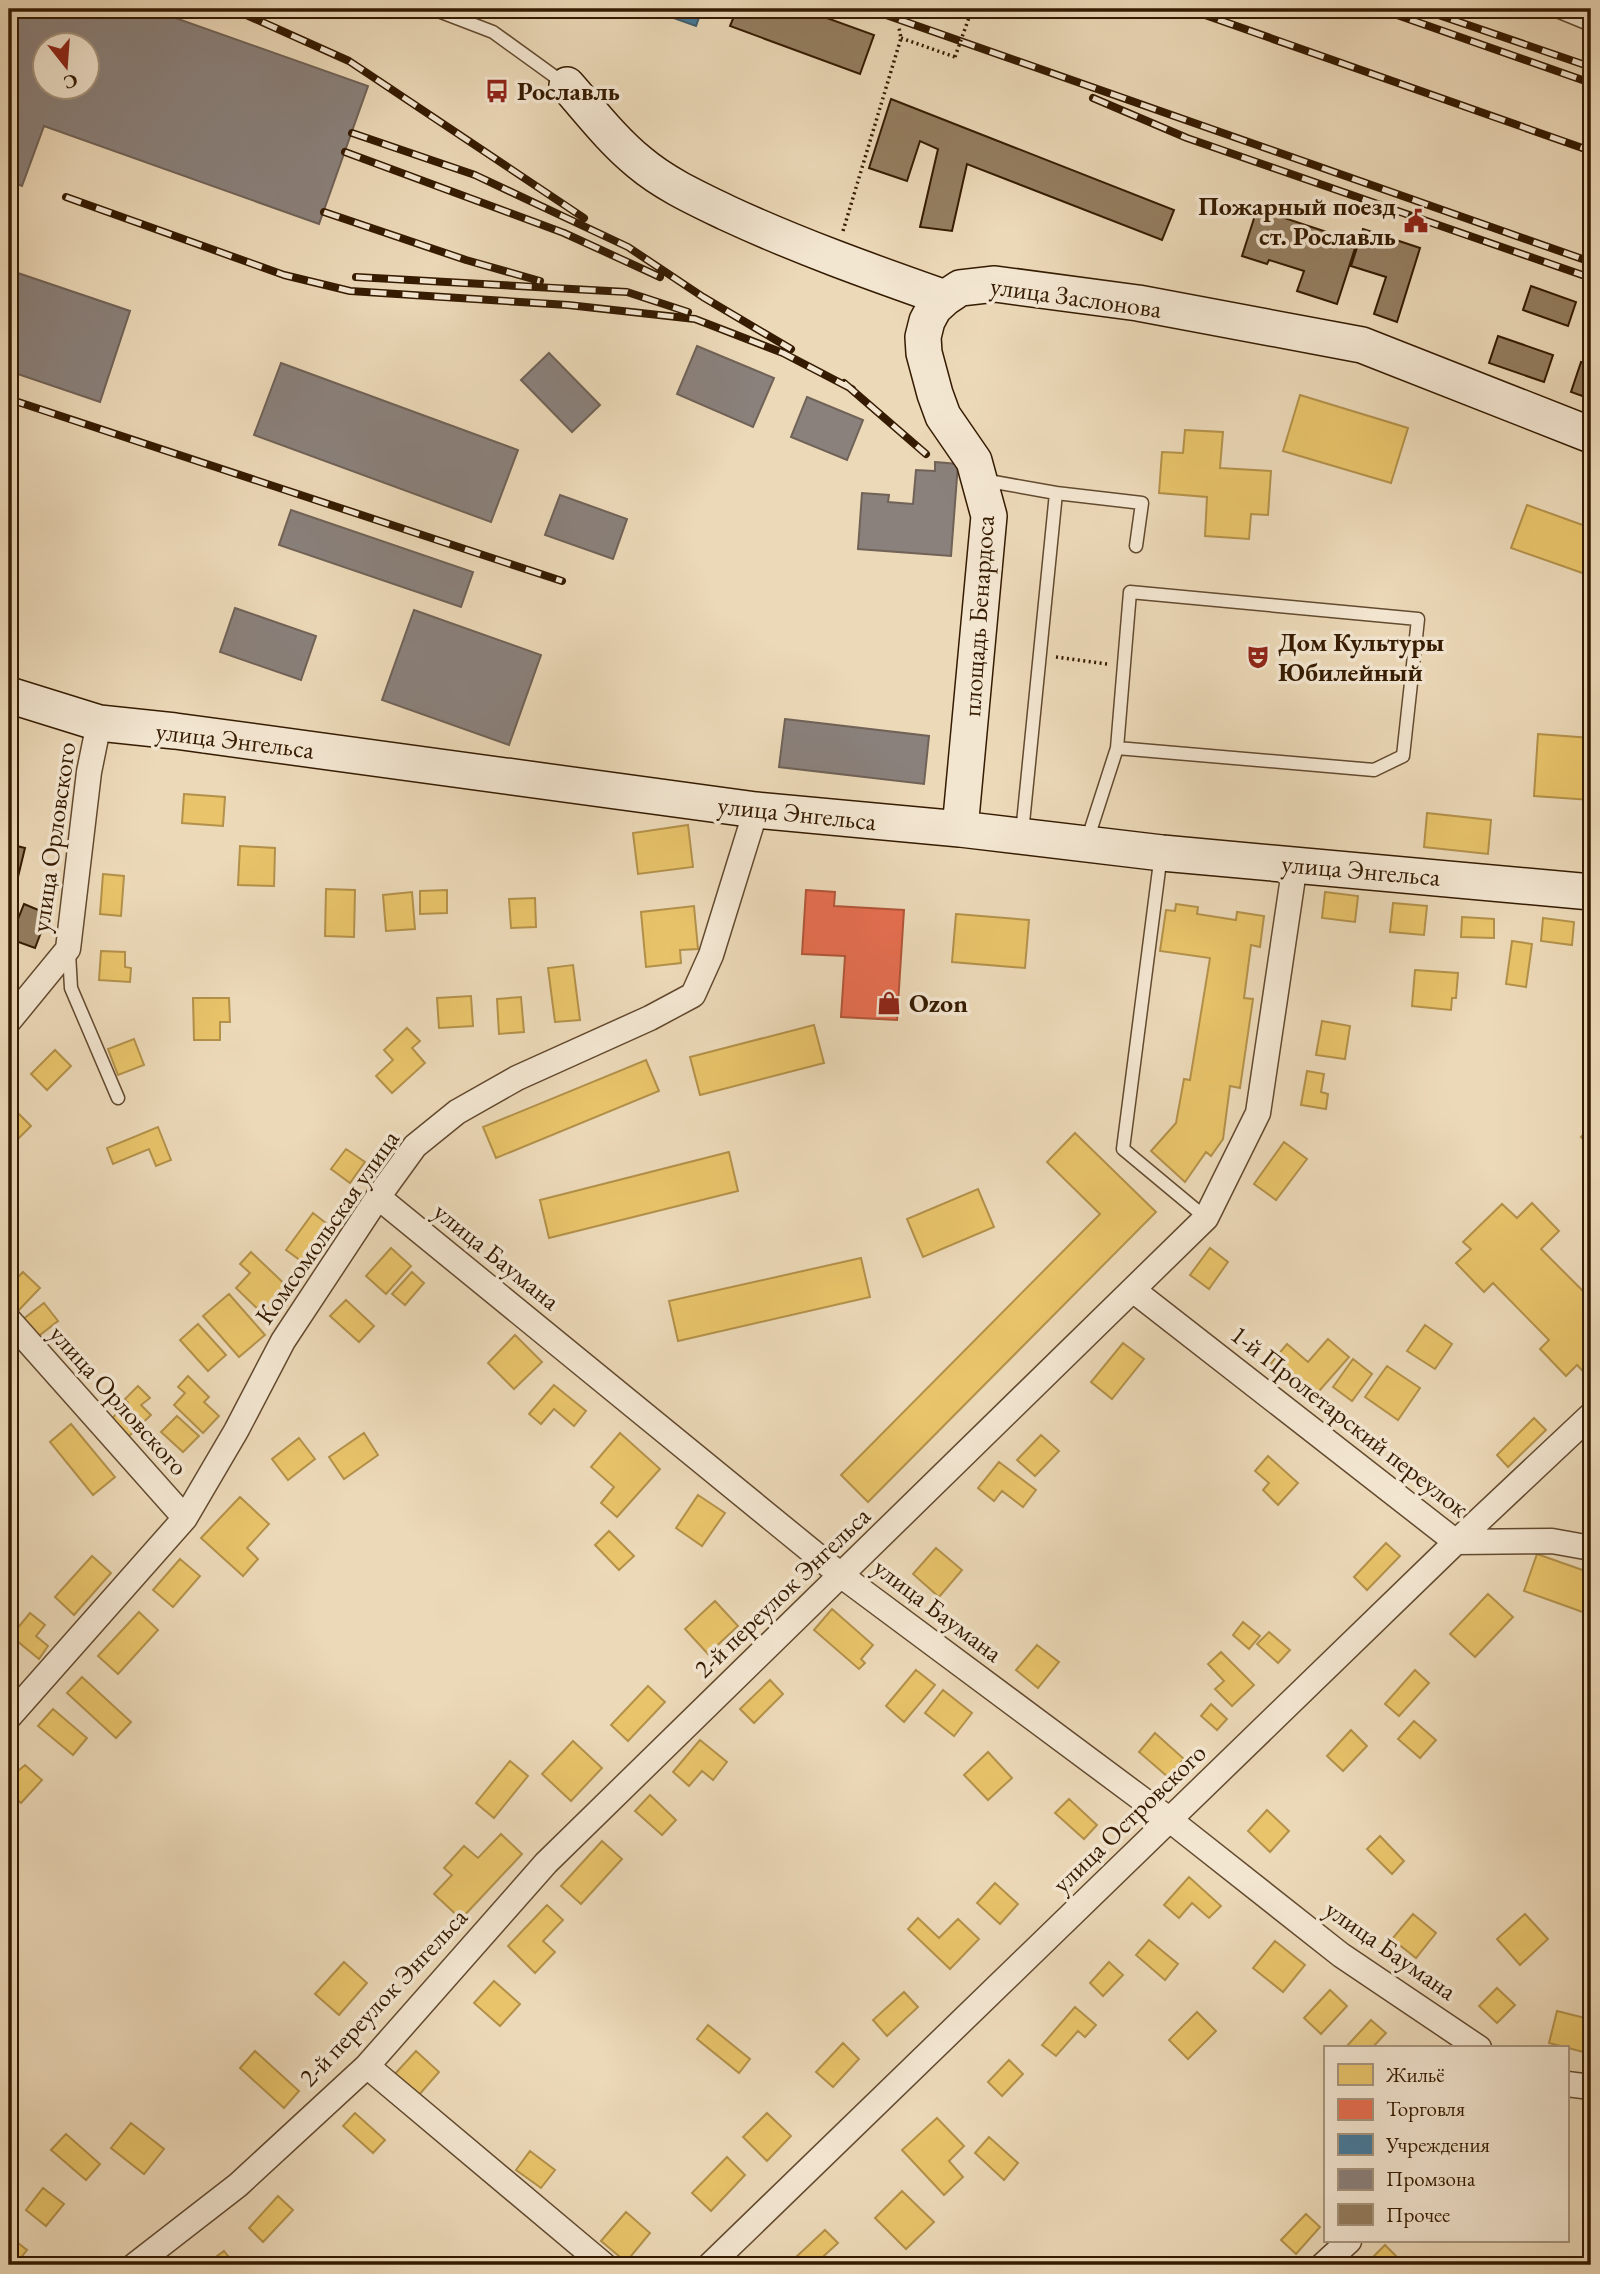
<svg xmlns="http://www.w3.org/2000/svg" width="1600" height="2274" font-family="'EB Garamond',serif">
	<style>
		.homes { fill: #e9c46a; stroke: #b3914a; stroke-width: 2 }
		.shops { fill: #e76f51; stroke: #b25639; stroke-width: 2 }
		.public { fill: #457b9d; stroke: #405e6e; stroke-width: 2 }
		.industry { fill: #8a817c; stroke: #706257; stroke-width: 2; fill-rule: evenodd }
		.building { fill: #947e60; stroke: #351b01; stroke-width: 2 }
		.lines { fill: none; stroke-linecap: round; stroke-linejoin: round }
		.lane-casing { stroke: #634a2f; stroke-width: 15 }
		.street-casing { stroke: #634a2f; stroke-width: 27 }
		.secondary-casing { stroke: #351b01; stroke-width: 38 }
		.path { stroke: #351b01; stroke-width: 3.5; stroke-dasharray: 2 3.5; stroke-linecap: butt }
		.lane { stroke: #f3e6d1; stroke-width: 12 }
		.street { stroke: #f3e6d1; stroke-width: 24 }
		.secondary { stroke: #f3e6d1; stroke-width: 35 }
		.rail-casing { stroke: #351b01; stroke-width: 8 }
		.rail { stroke: #f3e6d1; stroke-width: 5; stroke-dasharray: 16; stroke-linecap: butt }
		.path-bridge { stroke: #351b01; stroke-width: 3.5; stroke-dasharray: 2 3.5; stroke-linecap: butt }
		.labels { text-anchor: middle; dominant-baseline: central; stroke-width: 7; stroke-linejoin: round; paint-order: stroke }
		.poi-label { font-size: 26px; font-weight: bold; fill: #351b01; stroke: #f3e6d1; text-anchor: start }
		.street-label { font-size: 26px; fill: #351b01; stroke: #f3e6d1 }
	</style>
	<rect width="100%" height="100%" fill="#ecd9b8"/>
	<filter id="stains"><feTurbulence type="fractalNoise" baseFrequency=".00286" numOctaves="4"/><feColorMatrix values="0 0 0 0 .2 0 0 0 0 .09 0 0 0 0 .02 0 0 0 .5 -.17"/></filter>
	<radialGradient id="worn" r=".72"><stop offset=".6" stop-color="#630" stop-opacity="0"/><stop offset="1" stop-color="#630" stop-opacity=".3"/></radialGradient>
	<!-- homes -->
	<path class="homes" d="M1300,395l108,33 -17,55 -108,-32z
		M1185,430l38,2 -3,36 51,3 -3,44 -17,-1 -2,25 -44,-3 2,-39 -48,-4 3,-41 21,1z
		M1527,505l64,23v48l-80,-28z
		M1538,734l53,4v62l-57,-4z
		M184,794l41,3 -2,29 -41,-3z
		M1427,813l64,7 -3,34 -64,-7z
		M688,825l5,42 -55,7 -5,-41z
		M240,846l35,2 -1,38 -36,-1z
		M103,874l21,2 -3,40 -21,-2z
		M326,889l29,1 -1,47 -29,-1z
		M447,890v23l-27,1v-23z
		M412,892l3,37 -29,2 -3,-36z
		M1325,892l33,4 -3,26 -33,-4z
		M535,898l1,29 -25,1 -2,-29z
		M1393,903l34,3 -3,29 -34,-3z
		M1176,904l22,3 -1,7 39,6 1,-8 27,4 -4,31 -9,-2 -7,53 9,1 -13,89 -10,-2 -7,53 -12,17 -5,-4 -21,30 -34,-31 25,-28 8,-44 6,1 20,-122 -50,-7 6,-41 9,1z
		M694,906l4,43 -18,1 1,13 -35,4 -5,-55z
		M956,914l73,6 -4,48 -73,-6z
		M1462,917l32,2v19l-33,-1z
		M1543,918l31,4 -2,23 -31,-4z
		M1512,941l20,3 -6,43 -20,-3z
		M101,951l24,1v15l6,1 -1,14 -31,-2z
		M573,965l7,55 -25,2 -7,-54z
		M1415,970l43,3 -2,25h-4l-1,12 -39,-4z
		M471,996l2,30 -34,2 -2,-30z
		M521,997l3,35 -25,2 -2,-35z
		M193,998h36l1,24h-10v18h-26z
		M1322,1021l28,5 -5,33 -29,-4z
		M814,1025l10,38 -124,32 -10,-38z
		M407,1028l13,13 -8,7 13,15 -33,30 -16,-17 17,-16 -9,-10z
		M134,1039l10,26 -26,10 -10,-26z
		M55,1050l16,16 -24,24 -16,-16z
		M646,1060l13,31 -163,67 -13,-31z
		M1307,1071l17,3 -3,18 7,2 -2,15 -25,-4z
		M9,1104l22,22 -20,20 -2,-3z
		M1591,1126v22l-10,-11z
		M158,1127l13,33 -15,6 -7,-17 -36,15 -6,-16z
		M1075,1133l81,79 -288,290 -27,-27 259,-261 -53,-52z
		M1284,1142l23,17 -31,41 -22,-16z
		M346,1149l19,13 -15,21 -19,-14z
		M729,1152l9,39 -189,47 -9,-38z
		M978,1189l16,38 -71,30 -16,-38z
		M1532,1203l27,28 -18,18 44,44 6,-6v80l-6,6 -8,-8 -11,11 -26,-27 9,-9 -56,-57 -9,9 -28,-29 15,-14 -8,-7 39,-38 15,14z
		M313,1213l18,14 -27,36 -18,-13z
		M391,1248l20,18 -25,28 -20,-18z
		M1210,1248l18,14 -19,27 -19,-14z
		M251,1252l42,40 -26,26 -31,-30 14,-15 -10,-9z
		M861,1258l9,39 -192,44 -9,-40z
		M23,1272l17,16 -23,24 -8,-8v-18z
		M412,1272l12,11 -19,22 -13,-11z
		M229,1294l36,41 -26,22 -36,-41z
		M346,1300l28,26 -15,16 -29,-26z
		M44,1303l14,18 -22,17 -14,-18z
		M198,1324l28,31 -18,16 -28,-31z
		M1425,1325l27,19 -17,25 -28,-18z
		M515,1335l27,27 -28,27 -26,-26z
		M1328,1339l21,18 -37,42 -41,-36 16,-19 21,18z
		M1123,1343l21,16 -32,40 -21,-17z
		M1353,1359l19,15 -20,27 -19,-14z
		M1387,1366l33,22 -22,32 -33,-23z
		M188,1376l21,21 -5,5 15,14 -16,17 -29,-28 11,-12 -7,-6z
		M554,1385l32,26 -12,15 -20,-17 -13,15 -12,-10z
		M138,1386l12,12 -9,7 10,10 -24,23 -17,-18 18,-17 -3,-4z
		M177,1416l22,20 -16,16 -22,-20z
		M1534,1418l12,12 -38,37 -11,-12z
		M71,1424l44,53 -22,18 -43,-53z
		M364,1433l14,22 -34,24 -15,-22z
		M620,1433l40,36 -43,48 -16,-14 13,-16 -23,-20z
		M1041,1435l18,16 -24,25 -18,-16z
		M299,1438l16,21 -27,21 -16,-21z
		M1268,1456l30,27 -20,22 -15,-15 6,-7 -14,-12z
		M999,1462l37,28 -13,17 -21,-16 -8,10 -16,-13z
		M698,1495l27,18 -23,33 -26,-18z
		M240,1497l29,27 -22,24 11,11 -15,17 -42,-38z
		M609,1531l25,25 -15,14 -24,-25z
		M1386,1543l14,13 -33,34 -13,-13z
		M936,1548l26,22 -23,27 -26,-23z
		M1537,1554l54,19v42l-67,-24z
		M92,1556l19,17 -37,42 -19,-18z
		M180,1559l20,17 -27,31 -20,-17z
		M1488,1594l25,23 -38,40 -25,-23z
		M715,1601l23,25 -30,28 -23,-25z
		M832,1609l41,36 -12,14 4,4 -6,6 -45,-39z
		M139,1612l19,18 -40,44 -20,-18z
		M30,1613l15,12 -9,11 12,10 -9,13 -28,-23z
		M1243,1622l17,14 -11,13 -16,-14z
		M1269,1632l21,18 -12,13 -21,-19z
		M1037,1645l22,17 -21,26 -22,-18z
		M1221,1652l33,33 -22,21 -17,-17 9,-8 -16,-17z
		M916,1670l19,15 -31,37 -18,-16z
		M1415,1670l14,13 -30,33 -14,-12z
		M82,1677l49,45 -15,16 -49,-45z
		M770,1680l13,14 -29,29 -14,-14z
		M648,1686l17,16 -37,39 -17,-16z
		M943,1690l29,23 -18,23 -29,-23z
		M1211,1704l16,15 -10,11 -16,-14z
		M53,1709l34,29 -14,17 -35,-29z
		M1414,1721l22,19 -16,18 -22,-19z
		M1351,1730l16,16 -24,25 -16,-15z
		M1155,1733l29,26 -16,18 -29,-25z
		M700,1740l27,22 -14,18 -11,-9 -13,15 -16,-14z
		M573,1741l29,27 -31,33 -29,-27z
		M988,1752l24,26 -24,22 -24,-25z
		M510,1761l18,15 -34,42 -18,-15z
		M9,1763l9,8 7,-6 17,15 -21,23 -12,-11z
		M650,1795l26,25 -14,15 -27,-24z
		M1069,1799l28,26 -13,14 -29,-26z
		M1267,1810l22,21 -19,21 -22,-21z
		M501,1834l21,20 -61,65 -27,-25 18,-19 -8,-7 20,-22 14,12z
		M1380,1836l24,25 -12,13 -25,-25z
		M602,1841l20,18 -41,45 -20,-18z
		M1189,1877l32,29 -12,12 -17,-15 -13,15 -15,-13z
		M995,1883l23,21 -18,20 -23,-21z
		M547,1905l16,15 -20,21 12,11 -20,21 -27,-27z
		M1413,1914l23,19 -20,25 -24,-19z
		M1525,1914l23,25 -28,26 -23,-26z
		M918,1918l21,20 19,-19 21,20 -29,30 -42,-40z
		M1149,1940l29,24 -13,16 -29,-25z
		M1275,1941l30,24 -22,27 -30,-24z
		M344,1962l23,21 -28,32 -24,-21z
		M1109,1962l14,13 -20,21 -13,-13z
		M494,1981l26,23 -20,22 -26,-23z
		M1497,1988l18,17 -18,18 -18,-17z
		M1330,1990l17,16 -26,28 -17,-16z
		M904,1992l14,15 -31,29 -14,-16z
		M1075,2007l21,18 -11,12 -7,-6 -22,25 -14,-11z
		M1557,2011l28,7 -1,6 7,2v28l-42,-11z
		M1197,2012l19,19 -28,28 -19,-19z
		M1371,2020l15,13 -14,15h-27z
		M708,2025l42,34 -11,14 -42,-34z
		M843,2043l16,16 -26,28 -17,-15z
		M255,2051l44,40 -15,17 -44,-40z
		M416,2051l23,21 -21,24 -24,-21z
		M1009,2060l14,14 -21,22 -14,-14z
		M355,2113l30,27 -12,13 -30,-27z
		M767,2113l24,23 -24,25 -24,-24z
		M937,2118l27,28 -15,15 14,16 -19,18 -42,-45z
		M131,2123l33,26 -20,25 -33,-26z
		M66,2134l34,30 -14,16 -35,-30z
		M989,2137l29,26 -14,17 -29,-27z
		M530,2151l25,19 -14,18 -25,-18z
		M727,2157l18,18 -34,36 -19,-18z
		M43,2188l21,16 -18,22 -20,-16z
		M902,2191l32,31 -28,27 -31,-31z
		M278,2196l15,14 -30,32 -14,-14z
		M626,2212l24,21 -24,29 -25,-21z
		M1306,2214l14,13 -24,27 -15,-14z
		M825,2230l13,13 -24,22h-12l-7,-7z
		M9,2236l18,14 -12,15h-6z
		M1385,2245l20,20h-40z
		M224,2251l11,14h-30z
		M1261,2258l7,7h-14z"/>
	<!-- shops -->
	<path class="shops" d="M806,890l29,2 -1,14 70,4 -7,110 -56,-3 4,-61 -43,-2z"/>
	<!-- public -->
	<path class="public" d="M612,9h19l-2,6z
		M658,9h44l-6,17 -31,-11 1,-3z"/>
	<!-- industry -->
	<path class="industry" d="M9,9h141l218,77 -49,138 -275,-98 -22,60 -13,-5zM46,46h42v42h-42z
		M9,270l121,41 -30,91 -91,-31z
		M697,346l77,32 -21,49 -76,-33z
		M549,353l51,52 -28,27 -51,-52z
		M281,363l237,87 -27,72 -237,-87z
		M807,397l56,23 -16,40 -56,-23z
		M935,462l23,2 -7,92 -93,-7 4,-56 27,2 -1,7 25,2 3,-34 19,1z
		M560,495l67,24 -14,40 -68,-24z
		M291,510l182,62 -12,35 -182,-62z
		M235,608l81,28 -15,44 -81,-28z
		M414,610l127,45 -32,90 -127,-45z
		M785,719l144,17 -5,48 -145,-17z"/>
	<!-- building -->
	<path class="building" d="M737,9h65l72,26 -14,39 -130,-48z
		M891,99l283,111 -12,30 -195,-76 -15,67 -32,-4 18,-78 -18,-8 -13,40 -38,-13z
		M1257,209l100,33 -20,62 -40,-13 7,-20 -35,-11 -2,4 -25,-8z
		M1363,229l57,19 -23,74 -23,-8 12,-37 -35,-11z
		M1531,286l45,16 -8,24 -45,-16z
		M1498,336l55,19 -9,27 -55,-19z
		M1581,362l10,4v33l-20,-7z
		M9,844l16,4 -8,33 -8,-3z
		M24,904l24,10 -13,34 -25,-9z"/>
	<g class="lines">
		<!-- lane casing -->
		<g class="lane-casing">
			<path id="lane" d="M433,9l60,23 72,52
				M1552,9l39,16
				M983,480l73,13 -34,340
				M1056,493l86,10 -6,43
				M1087,841l30,-93 257,22 29,-14 15,-137 -288,-27 -13,156
				M1161,854l-38,295 83,69
				M69,953l2,35 47,110"/>
		</g>
		<!-- street casing -->
		<g class="street-casing">
			<path id="street" d="M9,1021l59,-72 21,-177 10,-49
				M378,1197l464,379 328,244 171,135 138,93
				M1133,1290l323,252 96,-1 39,7
				M9,1320l176,198
				M9,1717l176,-199 51,-87 47,-90 95,-144 37,-51 42,-34 60,-34 133,-60 43,-23 18,-40 45,-145
				M367,2066l237,199
				M1567,2084l24,3
				M135,2265l103,-80 129,-119 179,-203 660,-645 52,-105 37,-249
				M710,2265l746,-723 135,-127
				M1323,2265l26,-24"/>
		</g>
		<!-- secondary casing -->
		<g class="secondary-casing">
			<path id="secondary" d="M567,85c23,26 45,55 72,77 26,22 57,36 88,51 71,33 144,59 218,85l15,-10 35,-4 143,19 224,42 229,90
				M945,298l-11,10 -7,13 -4,16 1,16 11,41 8,22 31,45 15,55 -29,313
				M9,695l90,28 76,8 581,79 204,19 202,24 429,39"/>
		</g>
		<!-- path -->
		<path class="path" d="M901,38l54,19
			M843,231l58,-193 -2,-10
			M1056,657l51,7"/>
		<!-- lane -->
		<use href="#lane" class="lane"/>
		<!-- street -->
		<use href="#street" class="street"/>
		<!-- secondary -->
		<use href="#secondary" class="secondary"/>
		<!-- rail casing -->
		<g class="rail-casing">
			<path id="rail" d="M233,9l116,52 235,157
				M869,9l722,253
				M1188,9l403,142
				M1380,9l211,74
				M1421,9l170,58
				M1093,98l94,40 404,140
				M352,133l123,42 153,72 75,50 88,52
				M345,152l219,81 96,44
				M66,197l218,78 66,16 218,14 127,14 88,34 69,36
				M324,212l142,48 74,21
				M356,277l271,15 61,20
				M844,383l82,71
				M9,399l553,182"/>
		</g>
		<!-- rail -->
		<use href="#rail" class="rail"/>
		<!-- path-bridge -->
		<path class="path-bridge" d="M955,57l17,-48"/>
	</g>
	<!-- icons -->
	<defs>
		<g id="bus-bare" transform="scale(1.89)"><path d="M-5-6H5V4H4V6H2V4H-2V6H-4V4H-5ZM-3.5-4V0h7V-4ZM-3.5 1.2v1.5H-2V1.2ZM2 1.2v1.5H3.5V1.2Z" fill="#8f2418" stroke="#f3e6d1" stroke-width="2.5" paint-order="stroke"/></g>
		<g id="civic-bare" transform="scale(1.89)"><path d="M-.6-6.5H3V-4.5H.6V-3L4-1V1h2V6H-6V1h2V-1L-.6-3ZM-1.2 2.5V6h2.4V2.5Z" fill="#8f2418" stroke="#f3e6d1" stroke-width="2.5" paint-order="stroke"/></g>
		<g id="theatre-bare" transform="scale(1.89)"><path d="M-5-5.5Q0-4 5-5.5V0Q5 5 0 6Q-5 5-5 0ZM-3.3-2.5H-1v1.5H-3.3ZM1-2.5H3.3v1.5H1ZM-2.8 1Q0 5.5 2.8 1Z" fill="#8f2418" stroke="#f3e6d1" stroke-width="2.5" paint-order="stroke"/></g>
		<g id="shop-bare" transform="scale(1.89)"><path d="M-5-2.5h2.3a2.7 3.5 0 0 1 5.4 0H5L5.5 6h-11ZM-1.5-2.5h3a1.5 2.3 0 0 0-3 0Z" fill="#8f2418" stroke="#f3e6d1" stroke-width="2.5" paint-order="stroke"/></g>
	</defs>
	<g fill-rule="evenodd">
		<use href="#bus-bare" x="497" y="91"/>
		<use href="#civic-bare" x="1416" y="221"/>
		<use href="#theatre-bare" x="1258" y="657"/>
		<use href="#shop-bare" x="889" y="1003"/>
	</g>
	<g class="labels">
		<!-- poi labels -->
		<g class="poi-label">
			<text x="517" y="91">Рославль</text>
			<text x="1396" y="206" text-anchor="end">Пожарный поезд<tspan x="1396" dy="30">ст. Рославль</tspan></text>
			<text x="1278" y="642">Дом Культуры<tspan x="1278" dy="30">Юбилейный</tspan></text>
			<text x="909" y="1003">Ozon</text>
		</g>
		<!-- street labels -->
		<g class="street-label">
			<text transform="translate(1076 297) rotate(8)">улица Заслонова</text>
			<text transform="translate(978 616) rotate(-86)">площадь Бенардоса</text>
			<text transform="translate(235 740) rotate(7)">улица Энгельса</text>
			<text transform="translate(797 813) rotate(6)">улица Энгельса</text>
			<text transform="translate(53 837) rotate(-82)">улица Орловского</text>
			<text transform="translate(1361 870) rotate(5)">улица Энгельса</text>
			<text transform="translate(327 1227) rotate(-55)">Комсомольская улица</text>
			<text transform="translate(497 1256) rotate(39)">улица Баумана</text>
			<text transform="translate(119 1400) rotate(48)">улица Орловского</text>
			<text transform="translate(1350 1421) rotate(38)">1-й Пролетарский переулок</text>
			<text transform="translate(782 1592) rotate(-44)">2-й переулок Энгельса</text>
			<text transform="translate(938 1610) rotate(37)">улица Баумана</text>
			<text transform="translate(1129 1818) rotate(-44)">улица Островского</text>
			<text transform="translate(1391 1950) rotate(35)">улица Баумана</text>
			<text transform="translate(383 1997) rotate(-47)">2-й переулок Энгельса</text>
		</g>
	</g>
	<!-- margin -->
	<rect width="1600" height="2274" fill="none" stroke="#ecd9b8" stroke-width="35"/>
	<rect x="10" y="10" width="1579" height="2253" fill="none" stroke="#351b01" stroke-width="3.5"/>
	<rect x="18" y="18" width="1565" height="2239" fill="none" stroke="#351b01" stroke-width="2"/>
	<!-- legend -->
	<rect x="1324" y="2046" width="245" height="196" fill="#f3e6d1" stroke="#a7957e" stroke-width="2"/>
	<rect x="1338" y="2064" width="35" height="21" fill="#e9c46a" stroke="#a7957e" stroke-width="2"/>
	<text x="1386" y="2082" font-size="21" fill="#351b01">Жильё</text>
	<rect x="1338" y="2099" width="35" height="21" fill="#e76f51" stroke="#a7957e" stroke-width="2"/>
	<text x="1386" y="2116" font-size="21" fill="#351b01">Торговля</text>
	<rect x="1338" y="2134" width="35" height="21" fill="#457b9d" stroke="#a7957e" stroke-width="2"/>
	<text x="1386" y="2152" font-size="21" fill="#351b01">Учреждения</text>
	<rect x="1338" y="2169" width="35" height="21" fill="#8a817c" stroke="#a7957e" stroke-width="2"/>
	<text x="1386" y="2186" font-size="21" fill="#351b01">Промзона</text>
	<rect x="1338" y="2204" width="35" height="21" fill="#947e60" stroke="#a7957e" stroke-width="2"/>
	<text x="1386" y="2222" font-size="21" fill="#351b01">Прочее</text>
	<!-- north arrow -->
	<g transform="translate(66 66) rotate(163)"><circle r="33" fill="#f3e6d1" stroke="#a7957e" stroke-width="2"/>
	<path d="M0-5L12 26L0 18L-12 26Z" fill="#8f2418"/>
	<text y="-10" font-size="19" font-weight="bold" text-anchor="middle" fill="#351b01">С</text>
	</g>
	<rect width="100%" height="100%" filter="url(#stains)"/>
	<rect width="100%" height="100%" fill="url(#worn)"/>
</svg>
